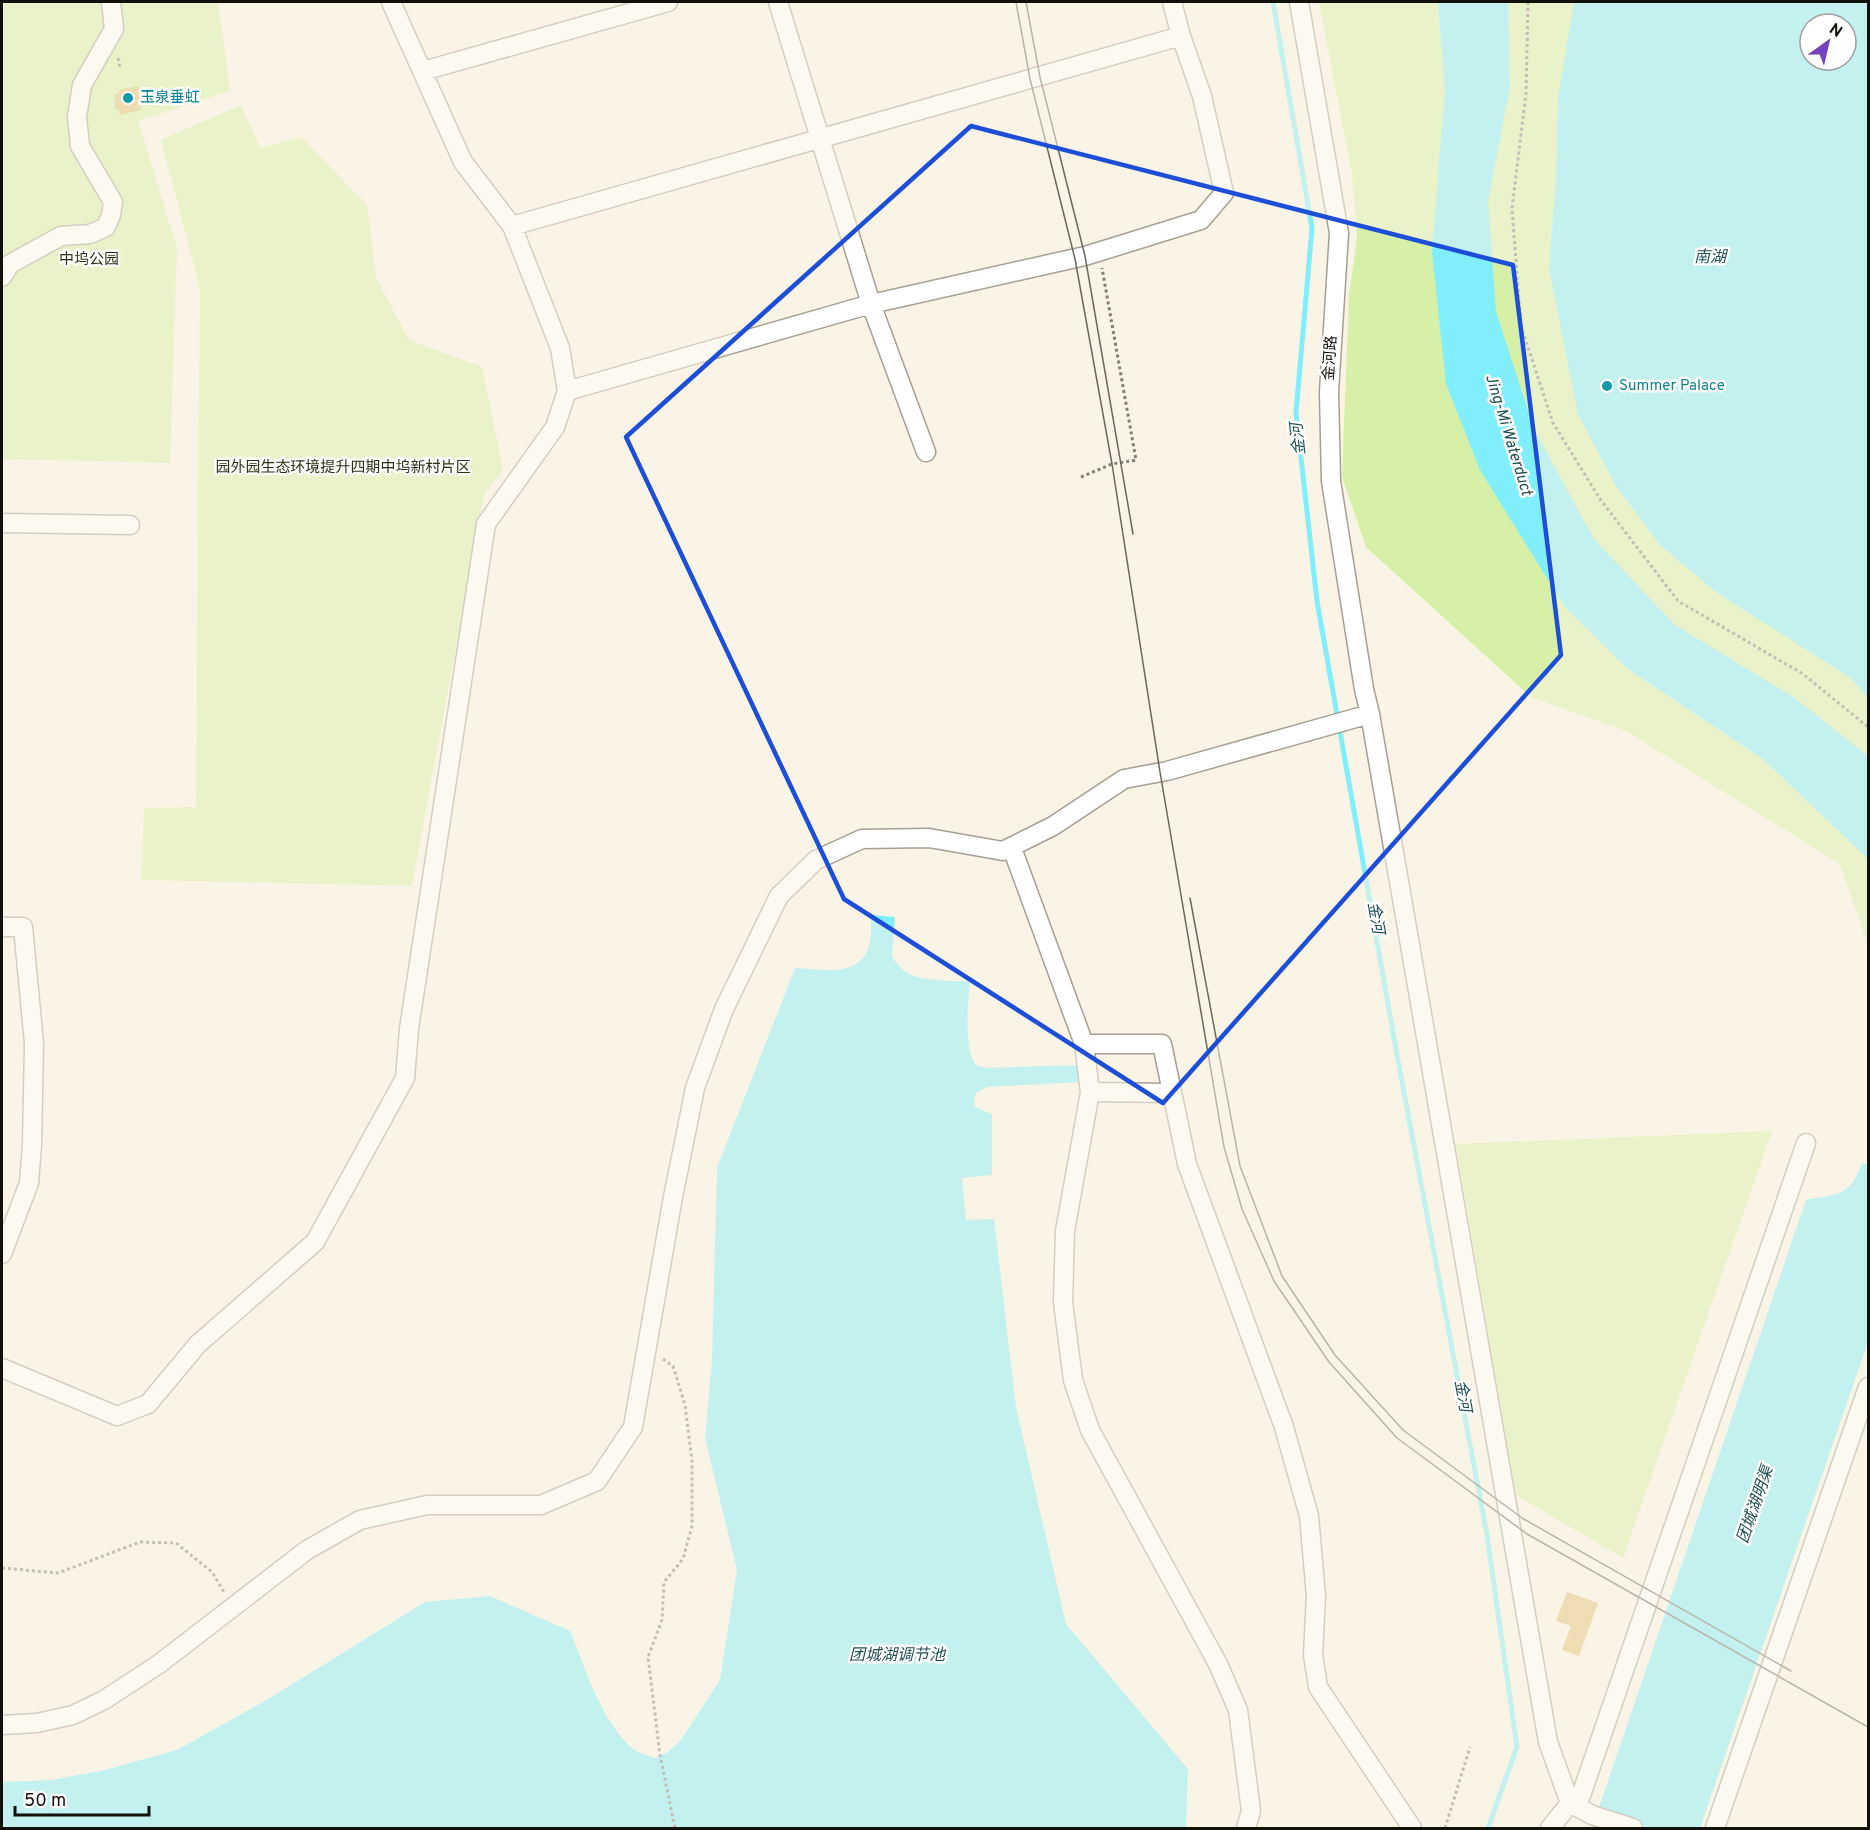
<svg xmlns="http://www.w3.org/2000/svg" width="1870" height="1830" font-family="Overpass,'Noto Sans SC',sans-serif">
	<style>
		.green { fill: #d6f0a7; fill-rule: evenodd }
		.water { fill: #80eefb; fill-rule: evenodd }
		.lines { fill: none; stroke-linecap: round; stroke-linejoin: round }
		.stream { stroke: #80eefb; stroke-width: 5 }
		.building { fill: #e1c073 }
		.minor-casing { stroke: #a5a093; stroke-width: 21 }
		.path { stroke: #827e75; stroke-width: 3; stroke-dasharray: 3 3; stroke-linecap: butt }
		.minor { stroke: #fff; stroke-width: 18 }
		.tram { stroke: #6a675e; stroke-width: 1.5 }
		.marked { fill: none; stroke: #1d4ed8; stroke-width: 4.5; stroke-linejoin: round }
		.culture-dot { fill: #0f9aa8; stroke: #fff; stroke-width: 2 }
		.labels { text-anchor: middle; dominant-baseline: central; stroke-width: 5; stroke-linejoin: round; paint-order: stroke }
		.culture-label { font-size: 15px; fill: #0d838f; stroke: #fff; text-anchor: start }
		.park-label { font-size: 15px; fill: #293313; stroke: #fff }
		.street-label { font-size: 15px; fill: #12100b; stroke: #fff }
		.water-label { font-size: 16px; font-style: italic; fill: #1e4f54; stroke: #fff }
	</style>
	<rect width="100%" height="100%" fill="#faf4e6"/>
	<!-- green -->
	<path class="green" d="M2,2h216l12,89 -92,30 39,127 -7,215 -168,-4z
		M1319,2h549v943l-28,-81 -214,-133 -95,-34 -165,-150 -24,-70 7,-182 8,-57 -5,-64zM1810,24h36v36h-36z
		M241,105l19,43 41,-11 66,68 9,73 33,62 73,27 21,103 -19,25 -72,391 -270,-6 2,-72 52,-1 4,-519 -39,-148z
		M1772,1131l-149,427 -107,-63 -60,-351z"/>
	<!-- water -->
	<path class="water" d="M1438,2h70l2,86 -22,113 8,111 38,117 60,110 81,86 120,73 73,58v103l-105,-100 -135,-90 -63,-62 -85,-137 -34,-86 -14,-132 13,-161z
		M1574,2h294v696l-17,-20 -135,-86 -56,-47 -44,-59 -38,-72 -29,-146 7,-89 2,-80zM1810,24h36v36h-36z
		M871,915l24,2 -3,39c14,29 50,23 78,26 -2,18 -7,73 8,84l10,2 93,-3 1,17 -95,5 -10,5 -3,7 1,8 17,7v61l-30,3 4,42 28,-1 22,188 50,217 122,145 -2,59h-1184v-46l49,-2 50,-9 76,-21 93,-52 155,-96 65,-6 80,35c17,40 30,89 63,118 6,4 15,6 22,9l13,-6 13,-12 39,-60 17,-110 -32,-132 7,-78 5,-192 78,-200c25,1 62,10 73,-19 4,-10 3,-24 3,-34z
		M1862,1163l6,2v177l-168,486h-108l214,-628c33,-7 43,-2 56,-37z"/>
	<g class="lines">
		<!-- stream -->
		<path class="stream" d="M1273,2l39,226 -16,185 21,188 80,454 90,480 30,212 -29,81"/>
	</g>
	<!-- building -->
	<path class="building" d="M139,86l4,18 -3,1 1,5 -21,5 -2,-6 -3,1v-16h4v-4z
		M1567,1592l31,11 -19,53 -17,-6 9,-24 -15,-5z"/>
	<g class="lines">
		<!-- minor casing -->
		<g class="minor-casing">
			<path id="minor" d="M391,2l72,160 49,64 48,122 7,43
				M778,2l93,302 55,148
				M1299,2l40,231 -10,159 2,89 33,208 6,25 178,1028 22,61 22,12 41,13
				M423,71l245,-69
				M512,226l669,-190 -9,-34
				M2,277l8,-13 51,-28 29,-2 16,-7 5,-12 2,-13 -33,-56 -3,-29 5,-32 32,-56 -3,-27
				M2,523l128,2
				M1012,848l72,196 6,48 -25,139 -2,71 10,78 17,50 128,234 20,46 13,101 -5,17
				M2,927h21l11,116 -2,102 -3,38 -27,71
				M1084,1044h78l25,120 97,263 25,89 7,80 -3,59 5,32 94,141
				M1090,1092l82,1
				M2,1368l115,48 31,-12 50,-60 117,-102 90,-164 4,-49 77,-505 69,-97 12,-36 304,-87 214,-48 116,-36 23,-27 -22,-97 -21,-60
				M2,1725l35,-2 36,-8 31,-15 55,-36 148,-114 53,-30 67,-15h114l56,-24 36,-54 40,-230 22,-109 29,-79 55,-113 37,-36 46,-21 67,-1 74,13 50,-25 71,-47 43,-8 203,-57
				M1577,1807l229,-664
				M1550,1828l20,-25
				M1715,1828l153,-441"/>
		</g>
		<!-- path -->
		<path class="path" d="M1528,2l-2,91 -14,116 9,117 32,97 47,76 78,102 125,73 65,53
			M118,58l2,10
			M1081,477l31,-13 24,-4 -34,-192
			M663,1359l10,7 12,39 7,56v65l-9,33 -19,23 -2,38 -14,37 12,98 15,73
			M2,1568l56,5 82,-31 36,1 36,29 12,20
			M1445,1828l25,-81"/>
		<!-- minor -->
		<use href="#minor" class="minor"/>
		<!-- tram -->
		<path class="tram" d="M1016,2l14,77 45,180 37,205 48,308 64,375 18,62 32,72 55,81 68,76 130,96 341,193
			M1026,2l14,75 45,179 48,278
			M1190,898l50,268 42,110 53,79 68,75 119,88 269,153"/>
	</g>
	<!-- marked area -->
	<path d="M0 0H1870V1830H0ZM971,126l542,139 48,390 -398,448 -319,-204 -218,-462z" fill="#faf4e6" fill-opacity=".55" fill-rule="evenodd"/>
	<path class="marked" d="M971,126l542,139 48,390 -398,448 -319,-204 -218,-462z"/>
	<!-- markers -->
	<g class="culture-dot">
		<circle cx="128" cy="98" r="6"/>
		<circle cx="1607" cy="386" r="6"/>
	</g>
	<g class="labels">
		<!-- culture labels -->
		<g class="culture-label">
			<text x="140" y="98">玉泉垂虹</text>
			<text x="1619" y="386">Summer Palace</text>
		</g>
		<!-- park labels -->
		<g class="park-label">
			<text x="89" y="260">中坞公园</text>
			<text x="343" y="468">园外园生态环境提升四期中坞新村片区</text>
		</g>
		<!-- street labels -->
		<g class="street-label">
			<text transform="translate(1331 358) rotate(-86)">金河路</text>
		</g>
		<!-- water labels -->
		<g class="water-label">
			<text x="1710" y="258">南湖</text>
			<text transform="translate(1508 435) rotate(73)">Jing-Mi Waterduct</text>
			<text transform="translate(1299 439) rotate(-96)">金河</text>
			<text transform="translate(1375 918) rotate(80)">金河</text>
			<text transform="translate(1462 1396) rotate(80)">金河</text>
			<text transform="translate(1756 1505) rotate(-71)">团城湖明渠</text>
			<text x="897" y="1656">团城湖调节池</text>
		</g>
	</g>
	<!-- border -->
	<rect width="1870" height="1830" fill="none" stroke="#12100b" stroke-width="6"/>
	<!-- north arrow -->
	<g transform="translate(1828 42) rotate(34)"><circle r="28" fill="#ffffff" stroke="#a09f9d" stroke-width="1.5"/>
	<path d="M0-4.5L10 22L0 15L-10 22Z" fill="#7444bc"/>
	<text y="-9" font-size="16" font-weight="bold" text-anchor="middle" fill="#12100b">N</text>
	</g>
	<!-- scale -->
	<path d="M15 1806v9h134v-9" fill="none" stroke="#12100b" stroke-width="3"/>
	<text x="24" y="1806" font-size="18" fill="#12100b" stroke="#ffffff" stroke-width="4.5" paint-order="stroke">50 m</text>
</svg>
